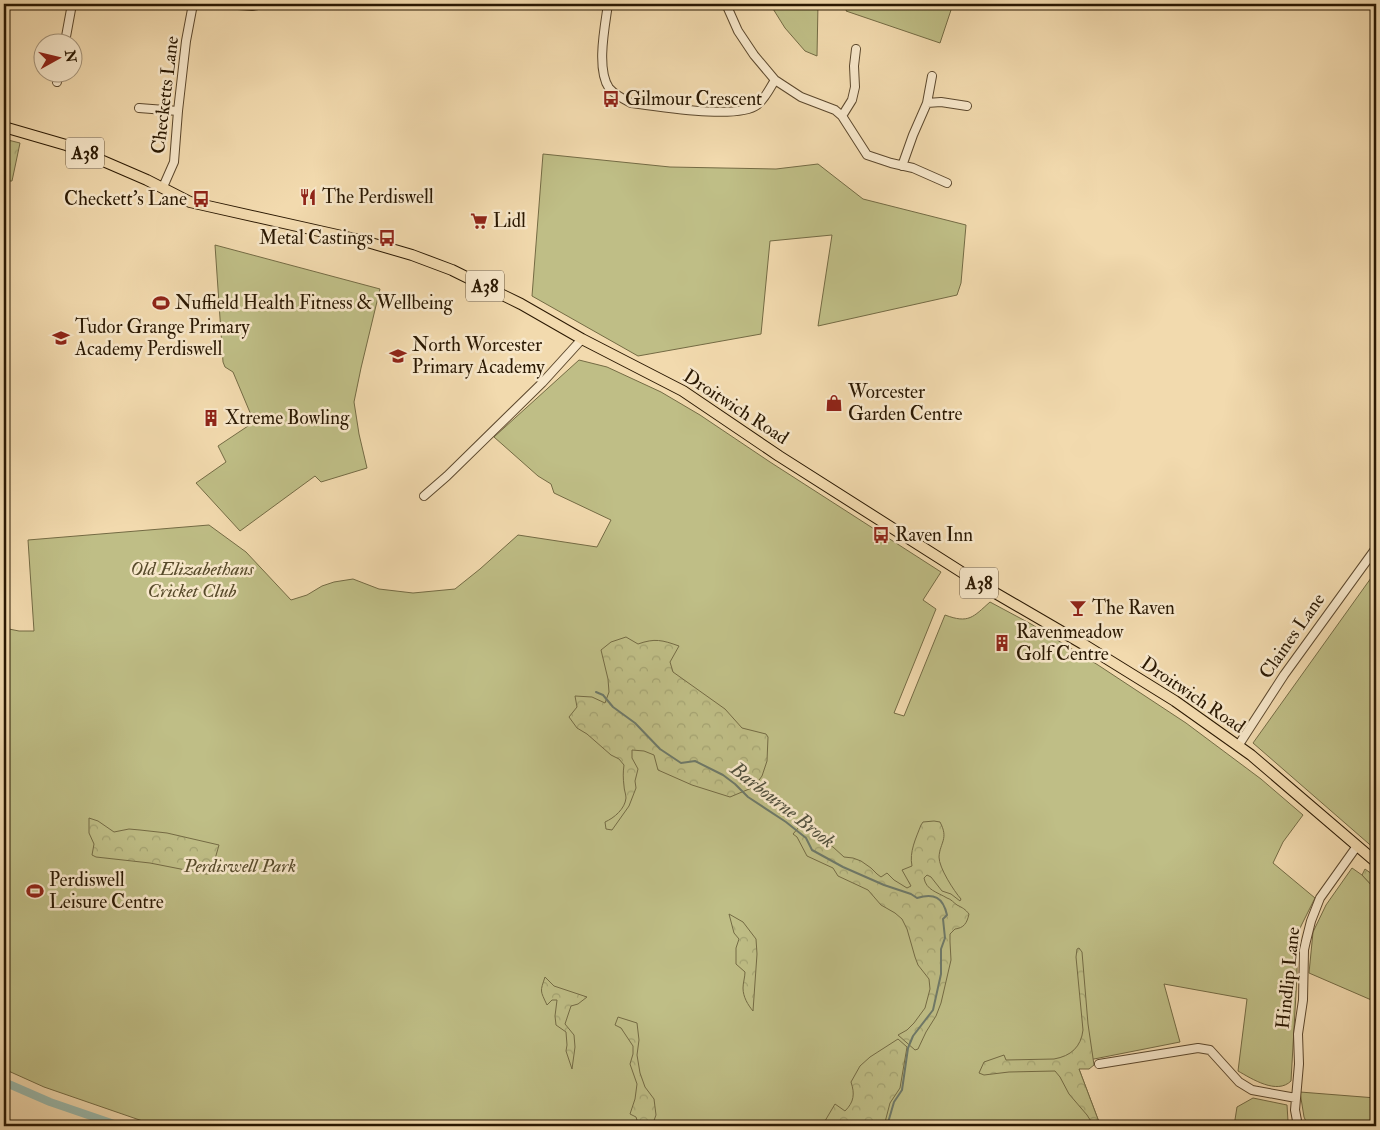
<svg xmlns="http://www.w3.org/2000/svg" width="1380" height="1130" font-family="'IM FELL Double Pica',serif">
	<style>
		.green { fill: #bfbe86; stroke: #746b44 }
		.forest { fill: url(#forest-crowns); stroke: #746b44 }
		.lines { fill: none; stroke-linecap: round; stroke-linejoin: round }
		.stream { stroke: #6e7969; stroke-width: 2 }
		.canal { stroke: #9bbaad; stroke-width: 8 }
		.minor-casing { stroke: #5c482d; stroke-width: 10 }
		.major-casing { stroke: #2a1802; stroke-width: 12 }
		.minor { stroke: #f7e7ca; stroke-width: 8 }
		.major { stroke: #f2daae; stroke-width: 10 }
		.labels { text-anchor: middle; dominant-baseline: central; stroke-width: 5; stroke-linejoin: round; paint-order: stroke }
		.shield { fill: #f7e7ca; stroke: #68563e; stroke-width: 1 }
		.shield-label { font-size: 18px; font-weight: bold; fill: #2a1802 }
		.street-label { font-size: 19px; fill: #2a1802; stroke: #f7e7ca }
		.poi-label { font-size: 19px; fill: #2a1802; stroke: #f7e7ca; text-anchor: start }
		.park-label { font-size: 19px; font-style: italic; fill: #574a2a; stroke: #f7e7ca }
		.water-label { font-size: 20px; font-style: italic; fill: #52513e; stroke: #f7e7ca }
	</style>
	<defs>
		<pattern id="forest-crowns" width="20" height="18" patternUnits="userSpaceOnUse" patternTransform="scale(1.25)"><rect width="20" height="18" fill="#bfbe86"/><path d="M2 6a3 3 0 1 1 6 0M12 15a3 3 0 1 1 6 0" fill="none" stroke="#a4a372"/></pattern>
	</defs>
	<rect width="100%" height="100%" fill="#f2daae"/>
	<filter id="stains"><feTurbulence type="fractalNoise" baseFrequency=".004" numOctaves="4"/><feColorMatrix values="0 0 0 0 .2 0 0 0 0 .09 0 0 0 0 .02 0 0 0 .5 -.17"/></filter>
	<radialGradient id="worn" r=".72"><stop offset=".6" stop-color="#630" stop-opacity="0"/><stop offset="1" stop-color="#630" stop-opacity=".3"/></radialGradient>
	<!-- green -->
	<path class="green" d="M770,4h48l-1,52 -12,-5 -20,-23z
		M849,4h104l-13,39 -94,-32z
		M543,154l127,13 106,2 42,-5 45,35 103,26 -5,58 -4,12 -139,31 14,-91 -62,6 -9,93 -123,22 -106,-60z
		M215,245l165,44 -19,79 -7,34 5,32 8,34 -46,14 -6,-6 -75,55 -44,-48 30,-21 -8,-16 36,-24 -21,-50 -8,-5 -2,-5z
		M579,360l28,7 54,25 39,23 70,47 171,110 -18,28 13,9 -42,104 10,3 41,-101c24,9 28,2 45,-13l41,22 67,41 88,58 75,56 42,36 -20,27 -10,21 42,35 -14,28 -2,6 -2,17v27l-6,105c-14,14 -39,-2 -53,-10l9,-72 -83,-15 16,58 -91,18 -10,9 20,53 73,4h-1015l-113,-39 -40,-18v-441l15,3h15l-6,-91 181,-15 37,27 45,48 16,-5 15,-9 12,-4 19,-3 26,10 34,4 42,-4 25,-20 38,-34 79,12 14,-27 -57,-27 -3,-9 -13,-8 -44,-39z
		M1376,571v279l-123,-107z
		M1352,868l10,7 14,15v112l-67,-29 4,-41 13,-27z
		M1300,1092l76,6v28h-68l-4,-9z
		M1253,1098l34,7 1,16h-13l-1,5h-40l3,-19z"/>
	<!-- forest -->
	<path class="forest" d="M4,139l16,4 -8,38h-8z
		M626,637l12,7c17,-6 24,-4 41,2l-9,16 3,10 52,37 17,19 24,6 2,3 -1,24 -5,15 -8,11 -24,10 -38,-12 -34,-15 -4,-15 -10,-4 -12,-1v8l6,11 -3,12 1,7 -7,18 -17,24 -6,-1 -1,-7c9,-4 20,-13 21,-24 0,-4 -2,-8 -2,-12 -1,-8 -1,-14 0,-21l-5,-6 -8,-4 -24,-21 -10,-6 -8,-11 8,-10 -2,-11 17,1 13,6 4,-11 -1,-13 -7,-29 10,-8z
		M89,818l9,3 16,11 15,-3 11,1 27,3 52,12 -4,14 -1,14 -8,1 -56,-11 -54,-6 -4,-2 2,-11 -5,-11z
		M934,821l6,1c9,17 0,20 -1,35 0,11 15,34 22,42l-1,2 -9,-7 -9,-3 -11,-14 -4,-2 -3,3c2,12 13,14 23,20 4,1 7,5 10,7 6,3 8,4 12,9 -2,9 -5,14 -14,15l-5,5v8l1,18 -10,43 -5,13 -10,16 -8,17 -3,1 -17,-15 9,-5 7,-7 11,-15 5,-19 -1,-10 -11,-14 -3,-8 -8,-28 -5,-10 -7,-6 -14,-8 -13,-15 -30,-14 -5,-8 -26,-12 -10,-19 -4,-3 6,-7 7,-3 8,4 1,10 18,9 11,10 9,1 8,3 10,7 6,6 4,3 6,-4 7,7 13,8 4,-2 -9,-16 10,-4c-3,-14 4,-28 9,-41l2,-3z
		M1365,869l11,8v13l-14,-15z
		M729,914l14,8 13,17 1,15 -4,57c-5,-6 -10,-14 -10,-23 0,-5 2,-11 2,-16l-9,-8v-16l3,-9 -5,-6z
		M1079,948l3,4 6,72 6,41 -5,4h-10l20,53 30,2v2h-35l-7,-11 -18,-21 -9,-17 -5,-6 -46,1 -25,3 -5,-2 5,-11 20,-7 2,5 48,-1c17,-3 27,-12 29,-29l-7,-73 1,-8z
		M545,977l9,9 33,11 -9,7 -7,2 -6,18 9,11 1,12 -3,22 -6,-18 1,-6 -1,-13 -10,-7 -1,-9 2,-16h-5l-5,5c-7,-15 -7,-13 -2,-28z
		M618,1017l19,6 2,17 -2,15 3,18 5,14 9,12 2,16 -4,11h-13l-3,-9 -6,-3 5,-15 2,-15 -7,-20 3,-10v-8l-12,-18 -6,-3z
		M898,1039l9,8 -7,41 -10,15 -6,23h-62l13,-22 10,7c9,-9 10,-17 6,-29l9,-16 10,-9z"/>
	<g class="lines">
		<!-- stream -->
		<path class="stream" d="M596,692l7,3 10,12 22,16 25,26 21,14 14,-2 28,14 12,9 13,13 38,25 20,16 6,12 31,17 41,18 27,9 6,4c17,-5 26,-1 30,17l-4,4 2,19 -4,11v25l-8,36 -20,26 -5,12 -6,42 -8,12 -7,24"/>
		<!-- canal -->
		<path class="canal" d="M4,1082l46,20 70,24"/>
		<!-- minor casing -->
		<g class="minor-casing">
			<path id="minor" d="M224,4l28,2 12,-2
				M608,4c-3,22 -12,65 1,84 6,7 14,11 22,15 26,3 106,17 126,2 8,-6 13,-17 18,-25
				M726,4l12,27 16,24 21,25 26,17 34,13 7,6 25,39 24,8 22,5 34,15
				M65,42l7,-38
				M57,82l2,-10
				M927,103l5,-27
				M139,108l39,3
				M842,116l10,-16 3,-13 -1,-21 2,-17
				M902,166l11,-31 14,-32 14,-1 26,4
				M163,187l11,-25 4,-51 8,-70 7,-37
				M424,496l23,-20 95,-93 40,-44
				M1238,746l46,-71 92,-127
				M1099,1064l99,-16 12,2 29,32 13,8 44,8
				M1298,1126l-3,-16 4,-46 -1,-30 5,-34 1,-50 2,-9 5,-20 9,-23 37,-52"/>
		</g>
		<!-- major casing -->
		<g class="major-casing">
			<path id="major" d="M4,127l62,18 81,35 43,22 174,39 48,14 40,15 69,34 61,35 101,52 96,65 206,131 98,57 92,57 76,54 125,107"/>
		</g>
		<!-- minor -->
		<use href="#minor" class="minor"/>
		<!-- major -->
		<use href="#major" class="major"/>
	</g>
	<!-- icons -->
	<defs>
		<g id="bus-bare" transform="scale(1.35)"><path d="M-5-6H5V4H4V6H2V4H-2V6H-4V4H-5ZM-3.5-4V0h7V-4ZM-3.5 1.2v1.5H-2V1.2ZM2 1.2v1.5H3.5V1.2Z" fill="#8f2418" stroke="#f7e7ca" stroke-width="2.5" paint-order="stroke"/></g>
		<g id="restaurant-bare" transform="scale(1.35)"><path d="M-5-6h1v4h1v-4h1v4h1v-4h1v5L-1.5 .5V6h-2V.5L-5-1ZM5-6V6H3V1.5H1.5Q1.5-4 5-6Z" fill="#8f2418" stroke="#f7e7ca" stroke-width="2.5" paint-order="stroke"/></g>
		<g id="supermarket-bare" transform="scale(1.35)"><path d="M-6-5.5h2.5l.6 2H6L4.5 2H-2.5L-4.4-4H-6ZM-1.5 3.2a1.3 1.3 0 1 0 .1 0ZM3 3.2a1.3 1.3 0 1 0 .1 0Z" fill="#8f2418" stroke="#f7e7ca" stroke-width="2.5" paint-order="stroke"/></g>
		<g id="stadium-bare" transform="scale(1.35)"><path d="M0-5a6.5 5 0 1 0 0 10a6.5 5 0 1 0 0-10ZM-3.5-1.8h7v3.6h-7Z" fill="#8f2418" stroke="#f7e7ca" stroke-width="2.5" paint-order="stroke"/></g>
		<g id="school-bare" transform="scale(1.35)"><path d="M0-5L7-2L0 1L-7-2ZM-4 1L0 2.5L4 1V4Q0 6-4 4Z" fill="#8f2418" stroke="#f7e7ca" stroke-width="2.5" paint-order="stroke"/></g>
		<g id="shop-bare" transform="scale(1.35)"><path d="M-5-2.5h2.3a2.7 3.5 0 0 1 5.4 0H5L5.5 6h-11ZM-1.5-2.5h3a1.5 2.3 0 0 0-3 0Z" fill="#8f2418" stroke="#f7e7ca" stroke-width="2.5" paint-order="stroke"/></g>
		<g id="building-bare" transform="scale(1.35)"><path d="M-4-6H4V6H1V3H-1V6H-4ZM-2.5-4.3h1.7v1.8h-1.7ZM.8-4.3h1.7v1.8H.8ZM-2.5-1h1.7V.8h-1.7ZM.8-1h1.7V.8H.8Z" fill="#8f2418" stroke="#f7e7ca" stroke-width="2.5" paint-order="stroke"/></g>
		<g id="bar-bare" transform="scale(1.35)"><path d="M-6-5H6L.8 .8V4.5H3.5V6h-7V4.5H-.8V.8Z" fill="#8f2418" stroke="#f7e7ca" stroke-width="2.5" paint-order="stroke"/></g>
	</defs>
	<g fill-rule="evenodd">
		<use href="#bus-bare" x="611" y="99"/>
		<use href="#restaurant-bare" x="308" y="197"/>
		<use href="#bus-bare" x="201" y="199"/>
		<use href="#supermarket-bare" x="479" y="221"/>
		<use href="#bus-bare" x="387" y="238"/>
		<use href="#stadium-bare" x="161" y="303"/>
		<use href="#school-bare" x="61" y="338"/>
		<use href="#school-bare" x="398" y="356"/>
		<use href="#shop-bare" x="834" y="403"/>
		<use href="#building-bare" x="211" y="418"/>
		<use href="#bus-bare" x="881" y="535"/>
		<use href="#bar-bare" x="1078" y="608"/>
		<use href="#building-bare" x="1002" y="643"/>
		<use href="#stadium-bare" x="35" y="891"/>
	</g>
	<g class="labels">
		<!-- shield labels -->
		<g class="shield">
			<rect x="66" y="137.5" width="38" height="31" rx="4"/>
			<rect x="466" y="270.5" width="38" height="31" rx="4"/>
			<rect x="960" y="567.5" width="38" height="31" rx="4"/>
		</g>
		<g class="shield-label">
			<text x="85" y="153">A38</text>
			<text x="485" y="286">A38</text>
			<text x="979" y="583">A38</text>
		</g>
		<!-- street labels -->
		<g class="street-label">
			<text transform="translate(165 95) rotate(-83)">Checketts Lane</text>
			<text transform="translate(736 407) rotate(33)">Droitwich Road</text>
			<text transform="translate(1292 636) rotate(-55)">Claines Lane</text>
			<text transform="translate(1193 695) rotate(34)">Droitwich Road</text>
			<text transform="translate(1288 978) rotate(-84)">Hindlip Lane</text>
		</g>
		<!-- poi labels -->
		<g class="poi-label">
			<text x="625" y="99">Gilmour Crescent</text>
			<text x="322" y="197">The Perdiswell</text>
			<text x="187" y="199" text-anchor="end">Checkett's Lane</text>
			<text x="493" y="221">Lidl</text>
			<text x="373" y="238" text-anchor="end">Metal Castings</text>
			<text x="175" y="303">Nuffield Health Fitness &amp; Wellbeing</text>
			<text x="75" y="327">Tudor Grange Primary<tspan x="75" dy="22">Academy Perdiswell</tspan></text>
			<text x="412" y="345">North Worcester<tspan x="412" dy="22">Primary Academy</tspan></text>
			<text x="848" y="392">Worcester<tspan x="848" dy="22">Garden Centre</tspan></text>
			<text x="225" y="418">Xtreme Bowling</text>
			<text x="895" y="535">Raven Inn</text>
			<text x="1092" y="608">The Raven</text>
			<text x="1016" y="632">Ravenmeadow<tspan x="1016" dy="22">Golf Centre</tspan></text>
			<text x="49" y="880">Perdiswell<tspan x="49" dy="22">Leisure Centre</tspan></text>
		</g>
		<!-- park labels -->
		<g class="park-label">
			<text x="192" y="569">Old Elizabethans<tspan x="192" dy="22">Cricket Club</tspan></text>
			<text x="240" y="866">Perdiswell Park</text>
		</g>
		<!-- water labels -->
		<g class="water-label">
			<text transform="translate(783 805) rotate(38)">Barbourne Brook</text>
		</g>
	</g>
	<!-- margin -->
	<rect width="1380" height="1130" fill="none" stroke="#f2daae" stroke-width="20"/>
	<rect x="5" y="5" width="1370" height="1120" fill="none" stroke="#2a1802" stroke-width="2.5"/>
	<rect x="10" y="10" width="1360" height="1110" fill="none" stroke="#2a1802"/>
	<!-- north arrow -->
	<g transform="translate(58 58) rotate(82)"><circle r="24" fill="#f7e7ca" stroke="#a5947a"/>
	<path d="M0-4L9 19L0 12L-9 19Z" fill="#8f2418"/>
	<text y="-8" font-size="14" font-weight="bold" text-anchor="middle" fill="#2a1802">N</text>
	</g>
	<rect width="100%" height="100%" filter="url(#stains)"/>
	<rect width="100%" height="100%" fill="url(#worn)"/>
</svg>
